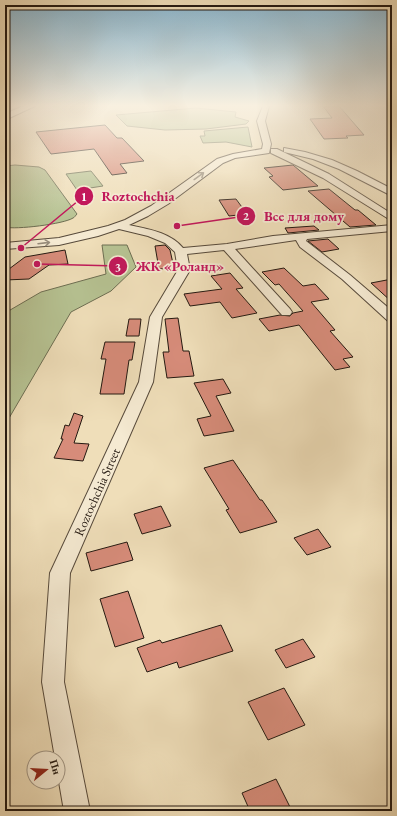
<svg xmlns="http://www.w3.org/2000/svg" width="397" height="816" font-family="'EB Garamond',serif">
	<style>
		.green { fill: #b6c292; stroke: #6d6e52 }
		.building { fill: #d78c7a; stroke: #241911 }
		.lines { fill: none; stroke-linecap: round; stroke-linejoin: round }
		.minor-casing { stroke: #574a3b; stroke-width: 2 }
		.tertiary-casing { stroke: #574a3b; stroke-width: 2 }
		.minor { fill: #f5ead2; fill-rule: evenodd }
		.tertiary { fill: #f5ead2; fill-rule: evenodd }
		.oneway { stroke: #978c7b }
		.labels { text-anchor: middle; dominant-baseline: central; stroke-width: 3.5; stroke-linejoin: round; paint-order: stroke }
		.street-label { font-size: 13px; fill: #241911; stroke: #f5ead2 }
		.leader { fill: none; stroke: #c2185b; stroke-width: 1.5 }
		.callout-dot { fill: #c2185b; stroke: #f5ead2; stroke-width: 1.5 }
		.mark-label { font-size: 12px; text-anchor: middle; font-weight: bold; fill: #fff }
		.callout-label { font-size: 14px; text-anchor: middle; font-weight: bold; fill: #c2185b; stroke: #f5ead2; stroke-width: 3.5; stroke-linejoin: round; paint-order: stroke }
	</style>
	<rect width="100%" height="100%" fill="#efdeb9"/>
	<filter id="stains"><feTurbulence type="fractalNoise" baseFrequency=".005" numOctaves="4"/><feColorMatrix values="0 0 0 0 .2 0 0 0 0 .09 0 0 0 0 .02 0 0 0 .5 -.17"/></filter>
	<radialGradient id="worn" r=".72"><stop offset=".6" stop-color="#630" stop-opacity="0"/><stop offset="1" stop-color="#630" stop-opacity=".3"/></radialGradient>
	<!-- green -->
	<path class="green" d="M196,108l40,4 -1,5 14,4 -3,3 -40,5 -41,1 -38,-4 -11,-11z
		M248,127l4,20 -26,-5 -23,1 -3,-7h5l-1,-5z
		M15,165l24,2 6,3 32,44c-1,1 -3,4 -4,4 -9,6 -58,12 -68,9v-61z
		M91,171l12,15 -26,4 -11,-16z
		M102,245h25l9,22 -25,24 -40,21 -66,113v-112l36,-21 65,-18z"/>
	<!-- building -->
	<path class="building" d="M323,106h16l25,29 -18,1 2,2 -24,1 -14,-20 22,-1z
		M105,125l12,13h5l22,23 -24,3 7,9 -15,2 -18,-26 -43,5 -15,-22z
		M293,165l25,21 -35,4 -14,-13 4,-1 -9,-8z
		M329,189l26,21h3l18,15 -26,2 -42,-36z
		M236,199l11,15 -18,2 -10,-16z
		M314,226l5,4 -31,3 -3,-5z
		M328,239l11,10 -17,3 -14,-11z
		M165,245l5,5 4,18 -15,1 -4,-23z
		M65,250l3,14 -19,1 -20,14 -24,1v-8l20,-15z
		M284,268l19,18 12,-2 14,15 -18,3 24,28 -5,1 23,26 -10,2 7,8 -15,3 -36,-45 -30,6 -10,-12 21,-4 10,1 3,-3 10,-2 -24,-27 -4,1 -13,-13z
		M230,273l13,15 -7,1 21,24 -25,5 -12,-16 -30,4 -6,-12 38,-5 -11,-13z
		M392,279v23l-21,-19z
		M178,318l5,33h6l5,25 -27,2 -4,-26h6l-4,-33z
		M129,319h12l-2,17h-13z
		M105,342h30l-3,18h-3l-5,34h-24l6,-35h-5z
		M223,379l8,14 -15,3 18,35 -30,5 -7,-17 14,-3 -17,-33z
		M74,413l9,3 -9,27 15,1 -6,17 -29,-3 9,-19h-2l4,-14 4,1z
		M233,460l27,40h2l15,22 -37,11 -14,-23 3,-1 -25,-41z
		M161,506l10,20 -29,8 -8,-20z
		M318,529l13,18 -24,8 -13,-17z
		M127,542l6,18 -42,11 -5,-18z
		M128,591l16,47 -29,9 -15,-48z
		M221,625l12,26 -54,17 -2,-6 -30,10 -10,-24 23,-8 2,3z
		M303,639l12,18 -29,11 -11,-18z
		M284,688l21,37 -37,15 -20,-38z
		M276,779l16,32h-42l-8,-18z"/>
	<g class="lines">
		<!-- minor casing -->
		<g class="minor-casing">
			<path id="minor" d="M263,106h6l-4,15 6,23 -2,9 -34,5 -12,5 -55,41 -20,12 -19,9c18,4 41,7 54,23l44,-4 46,-8 119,-11v6l-85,8 -1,2 44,34 42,36v11l-4,-1 -46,-42 -42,-32 -4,-7 -61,9 55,60 2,3 -2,3h-8l-58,-65 -37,4 3,16 -28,47 -9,65 -83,191 -6,109 26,129h-26l-6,-35v-18h-3l-13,-76 8,-109 89,-191 11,-65 28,-47 -3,-18 -10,-9 -17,-7 -29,-7 -21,7 -39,9 -54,4v-6l54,-5 49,-12 17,-6 26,-14 66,-47 16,-5 29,-5 1,-5 -6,-23z
				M284,148l21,4 27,8 25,11 35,18v7l-53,-27 -26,-10 -29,-7z
				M271,149h6l52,25 63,40v7l-69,-43 -52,-25z"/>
		</g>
		<!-- tertiary casing -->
		<g class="tertiary-casing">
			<path id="tertiary" d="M23,106h12l-30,14v-6z"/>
		</g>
		<!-- minor -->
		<use href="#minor" class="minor"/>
		<!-- tertiary -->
		<use href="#tertiary" class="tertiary"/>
	</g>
	<!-- one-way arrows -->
	<defs><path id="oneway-shaft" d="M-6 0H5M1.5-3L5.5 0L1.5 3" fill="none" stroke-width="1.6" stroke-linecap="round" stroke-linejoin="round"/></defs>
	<g class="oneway">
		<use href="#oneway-shaft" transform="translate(199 176) rotate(-36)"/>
		<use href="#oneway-shaft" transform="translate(44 243) rotate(-7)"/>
	</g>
	<!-- sky -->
	<linearGradient id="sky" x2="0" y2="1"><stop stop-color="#89b7d1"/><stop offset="0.48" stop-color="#f8f0e0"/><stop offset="1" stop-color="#f8f0e0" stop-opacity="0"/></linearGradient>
	<rect width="397" height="220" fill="url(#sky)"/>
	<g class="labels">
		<!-- street labels -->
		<g class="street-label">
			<text transform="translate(97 492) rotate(-66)">Roztochchia Street</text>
		</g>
	</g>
	<!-- callouts -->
	<path class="leader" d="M21 248L84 196M177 226L246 216M37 264L118 266"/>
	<g class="callout-dot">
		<circle cx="21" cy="248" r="4"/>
		<circle cx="177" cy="226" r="4"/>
		<circle cx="37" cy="264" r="4"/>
		<circle cx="84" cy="196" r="10"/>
		<circle cx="246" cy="216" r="10"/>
		<circle cx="118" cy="266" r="10"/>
	</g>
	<g class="mark-label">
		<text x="84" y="201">1</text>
		<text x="246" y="220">2</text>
		<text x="118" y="271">3</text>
	</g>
	<g class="callout-label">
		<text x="138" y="201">Roztochchia</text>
		<text x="304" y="221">Все для дому</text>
		<text x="180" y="271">ЖК «Роланд»</text>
	</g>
	<!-- margin -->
	<rect width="397" height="816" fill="none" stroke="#efdeb9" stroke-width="20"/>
	<rect x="6" y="6" width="385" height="804" fill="none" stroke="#241911" stroke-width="2"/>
	<rect x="10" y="10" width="377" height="796" fill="none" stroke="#241911"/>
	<!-- north arrow -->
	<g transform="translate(46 770) rotate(72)"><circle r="19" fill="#f5ead2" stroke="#a19685"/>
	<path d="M0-3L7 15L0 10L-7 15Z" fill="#8f2418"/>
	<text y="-6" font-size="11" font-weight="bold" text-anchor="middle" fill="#241911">Пн</text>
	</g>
	<rect width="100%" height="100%" filter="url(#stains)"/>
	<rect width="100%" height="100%" fill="url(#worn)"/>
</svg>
